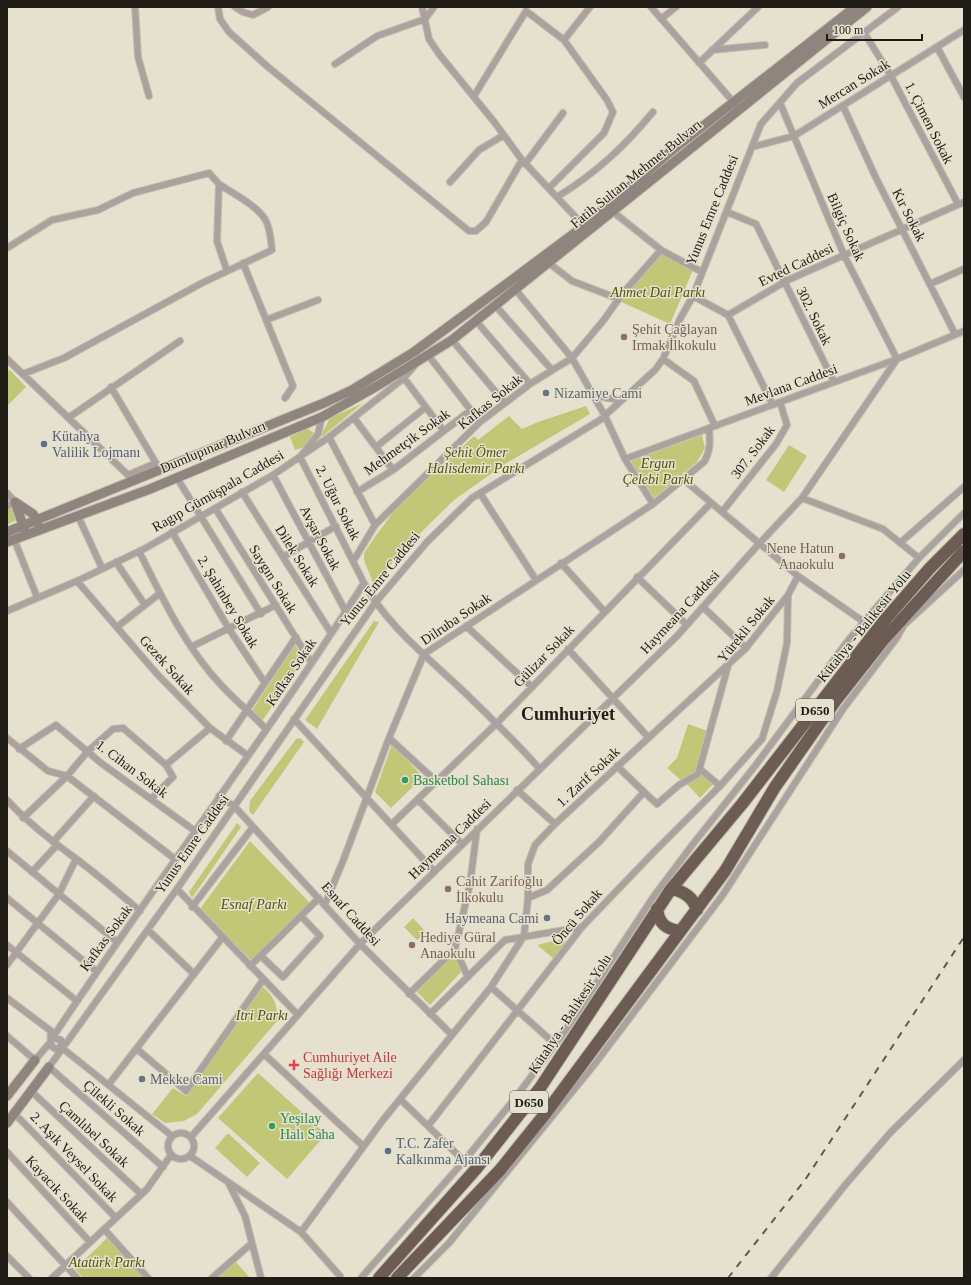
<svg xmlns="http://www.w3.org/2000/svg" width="971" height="1285" font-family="'Times New Roman',serif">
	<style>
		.green { fill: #c0c877 }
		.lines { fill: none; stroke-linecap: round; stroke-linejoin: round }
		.street-casing { stroke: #c2beae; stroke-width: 8 }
		.secondary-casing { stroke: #c2beae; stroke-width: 11 }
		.highway-casing { stroke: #c2beae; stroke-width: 14 }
		.street { stroke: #aba29f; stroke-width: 6 }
		.secondary { stroke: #90847e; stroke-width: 9 }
		.highway { stroke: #6c5c54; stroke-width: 12 }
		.rail { stroke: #5e5b50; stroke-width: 2; stroke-dasharray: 7 7; stroke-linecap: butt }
		.education-dot { fill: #8d6e63; stroke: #e6e1cf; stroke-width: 1.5 }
		.worship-dot { fill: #6b7280; stroke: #e6e1cf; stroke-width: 1.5 }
		.service-dot { fill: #5c6f8a; stroke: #e6e1cf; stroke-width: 1.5 }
		.leisure-dot { fill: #2e9e5b; stroke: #e6e1cf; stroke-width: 1.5 }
		.health-dot { fill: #e0444e; stroke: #e6e1cf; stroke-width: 1.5 }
		.labels { text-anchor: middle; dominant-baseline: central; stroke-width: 3; stroke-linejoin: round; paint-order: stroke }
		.shield { fill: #e6e1cf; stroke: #5a574d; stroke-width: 1 }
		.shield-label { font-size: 13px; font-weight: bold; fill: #1e1c15 }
		.street-label { font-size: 14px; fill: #1e1c15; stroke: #e6e1cf }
		.park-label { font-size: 14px; font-style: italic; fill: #4f5306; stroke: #e6e1cf }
		.education-label { font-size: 14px; fill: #785e54; stroke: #e6e1cf; text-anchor: start }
		.worship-label { font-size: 14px; fill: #5b616d; stroke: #e6e1cf; text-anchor: start }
		.service-label { font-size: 14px; fill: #4e5e75; stroke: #e6e1cf; text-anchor: start }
		.leisure-label { font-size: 14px; fill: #27864d; stroke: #e6e1cf; text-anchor: start }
		.health-label { font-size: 14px; fill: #be3a42; stroke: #e6e1cf; text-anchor: start }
		.district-label { font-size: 18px; font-weight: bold; fill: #1e1c15; stroke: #e6e1cf }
	</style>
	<rect width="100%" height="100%" fill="#e6e1cf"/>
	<!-- green -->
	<path class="green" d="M662,253l31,17 -23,54 -51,-23z
		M10,370l16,17 -19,19v-34z
		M363,403l-40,33 -2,-1 9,-17z
		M586,406l4,8 -85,50 -51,36 -54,53 -25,31 -2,-1 -9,-23v-7l8,-12 25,-34 77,-71 4,4 31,-24 13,13 16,-7z
		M307,428l8,6 -11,13 -9,3 -5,-13z
		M702,435l3,13 -8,14 -43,36 -23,-37z
		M789,445l18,11 -23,36 -18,-12z
		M7,506l4,2 6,6 -1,6 -9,5z
		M374,621l5,1 -62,107 -12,-9z
		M295,645l9,13 -43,65 -10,-11z
		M688,724l20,7 -11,41 -15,9 -15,-13 10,-10z
		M300,738l4,4 -51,73 -4,-4 1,-10 46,-62z
		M392,744l31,33 -32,31 -16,-16z
		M701,772l13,11 -14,15 -15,-16z
		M237,823l4,4 -49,71 -3,-6z
		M250,841l61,63 -59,57 -52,-52z
		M413,918l13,14 -9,8 -13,-13z
		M562,939h2l1,5 -11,15 -17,-14z
		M455,952l8,18 -33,35 -13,-13z
		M263,987c12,10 14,19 15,33l-81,94 -13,7 -19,2 -13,-9 21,-26 13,8z
		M258,1073l68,61 -39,45 -69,-61z
		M228,1133l32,30 -13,14 -32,-29z
		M107,1238l37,40h-61l-8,-9z
		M235,1261l15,17h-34z"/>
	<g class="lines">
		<!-- street casing -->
		<g class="street-casing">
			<path id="street" d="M135,7l3,50 11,39
				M218,7l2,12 9,13 39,35 201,164h7l10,-9 36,-62
				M235,7l8,5 10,3 15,-8
				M422,7l7,32 10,15 56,69 27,37 62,66
				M651,7l85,98
				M661,19l15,-12
				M865,34l26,42 67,128
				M937,47l27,50
				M712,50l53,-5
				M699,63l59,-56
				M335,64l42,-28 48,-17 9,-12
				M474,96l52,-85 38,29
				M843,106l33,72 79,156
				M752,147l42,-11 170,-106
				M525,164l38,-51
				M450,182l29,-32 25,-15
				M549,188l55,-55 9,-21 -6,-12 -43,-60 26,-33
				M557,197c39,-24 67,-50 96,-85
				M612,211l49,39 41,22
				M727,212l29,12 78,158
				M7,248l45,-28 46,-10 35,-17 76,-20 10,11 -2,57 10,30
				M243,263l50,123 -8,12
				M549,263l23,18 47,18
				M930,284l34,-15
				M515,289l57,69 33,58 20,43 28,45
				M693,296l35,19 45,90
				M495,305l57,65
				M728,315l60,-35 176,-78
				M266,320l52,-20
				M476,321l54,63
				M452,340l53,63
				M428,355l52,67
				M7,359l121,116 28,-12
				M663,359l31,22 21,45
				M23,374l41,-16 138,-75 70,-33c-1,-10 -2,-23 -7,-31 -10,-15 -32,-25 -46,-35
				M404,378l39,52
				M111,387l46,78
				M592,393l14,5 16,2
				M68,418l112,-77
				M354,418l39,52
				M329,437l46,88
				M376,447l50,-40
				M625,459l272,-100 67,-28
				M273,475l73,137
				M177,478l84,136
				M683,479l115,97 66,46
				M242,492l89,141
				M357,492l36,-22 78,-60
				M7,493l8,9 -8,4
				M480,493l56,87
				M802,498l81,31 36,29
				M215,508l96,154
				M722,512l54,-68 11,-19 -7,-23
				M78,516l24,52
				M172,532l57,97 36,54
				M14,539l23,58
				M900,543l64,-56
				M139,551c23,47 47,97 83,135 14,15 30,28 44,43
				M283,557l53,-31
				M354,560l21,-35 105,-103 50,-38 42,-26 31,-37 20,-28 38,-43
				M116,562l29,43
				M561,563l43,48
				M637,577l50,48
				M77,581l80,93 53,54 37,27
				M364,583c22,41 62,73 96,105 27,26 54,52 79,80
				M703,607l43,41
				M7,611l70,-30 67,-32 129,-74 56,-38 75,-59 11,-13
				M466,626l66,61
				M117,627l42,-33
				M191,647l85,-42
				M568,649l80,88
				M294,719l140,152
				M7,738l41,33 19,5 108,83
				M389,738l48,44
				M226,741l70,-104
				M19,749l37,-24 45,38 94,68
				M617,766l27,26
				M700,769l20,17
				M517,790l38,34
				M219,796l16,11 125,137 92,91
				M151,799l22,-22 -7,-12 44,-37
				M7,800c21,23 44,40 68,58 23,17 44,35 65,53
				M418,800l44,44
				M23,818l44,-42 21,-25 25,-22 10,-1 43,37
				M392,824l105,-101 214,-220
				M53,842l41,-46
				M7,851l110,91
				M32,872l25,-27
				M177,889l121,126
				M7,898l89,73
				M528,898l19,-8 52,-48 45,-50 13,12 22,-19 19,-11 30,-108
				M325,904l18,-43 46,-123 35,-84 229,-150 51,-42c7,-12 6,-20 5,-34
				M192,907l61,-80
				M148,930l46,44
				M7,945l70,56
				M455,949l13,28
				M261,956l22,21 37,-41 -19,-20
				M7,965l52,-71 17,-35
				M250,966l69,-68
				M491,987l64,57
				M409,994l46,-45 15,-65 7,-55
				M7,998l44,33c0,7 -3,15 5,18l5,-2
				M430,1014l75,-74 77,-13
				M7,1036l28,24 19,-22 7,2v7
				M51,1040c102,-154 214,-301 313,-457l-64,-126 18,-23 4,-17
				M61,1047l111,89
				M137,1049l49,42 77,-111
				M264,1054l99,92
				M109,1084l113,-146
				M31,1091l110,103
				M400,1099l64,62
				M14,1113l102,105
				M428,1126l154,-199 72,-75 66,-66 42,-47 15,-48 10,-48 1,-48
				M168 1146a13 13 0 1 1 26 0a13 13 0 1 1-26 0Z
				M191,1137l169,-193 317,-308 80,-90 45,-48 95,-139 -53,-104 -64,-152
				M7,1152l83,90
				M190,1156l111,76 39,44
				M163,1167l-114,-100 128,-178 198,-286 52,-61 45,-44 128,-78 55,-50 8,-11 17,-40 13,-23 68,-172 36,-41 101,-76
				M229,1184l16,32 16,62
				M7,1202l70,76
				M104,1229l44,49
				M301,1232l82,-112 108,-133 33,-51 4,-38v-34l7,-19 20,-21 191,-176 42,-53 10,-19
				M7,1256l22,22
				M52,1278l95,-89 24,-34
				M212,1278l40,-35
				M361,1278l103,-117 52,-64 51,-69 87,-132 39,-52 62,-78 95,-128 69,-80 45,-45
				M414,1278l35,-35 145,-178 128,-169 121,-187 53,-70 8,-14 60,-55
				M771,1278l75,-94 44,-51 74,-73"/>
		</g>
		<!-- secondary casing -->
		<g class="secondary-casing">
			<path id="secondary" d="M25,531l-10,-29 18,12 5,10
				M7,532l317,-129 28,-13 62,-38 83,-61 87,-65 86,-74 185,-145
				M7,542l143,-53 172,-72 55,-31 75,-46 415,-333
				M7,1096l28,-36
				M7,1123l42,-56"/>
		</g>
		<!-- highway casing -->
		<g class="highway-casing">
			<path id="highway" d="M671,889c13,2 22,8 26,21
				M657,909c2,15 9,20 23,22
				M379,1278l97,-109 64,-81 131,-199 71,-85 141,-182 47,-54 34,-34
				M397,1278l103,-108 45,-56 180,-243 50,-84 61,-87 48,-61 80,-88"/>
		</g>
		<!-- street -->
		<use href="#street" class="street"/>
		<!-- secondary -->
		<use href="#secondary" class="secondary"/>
		<!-- highway -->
		<use href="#highway" class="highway"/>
		<!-- rail -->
		<path class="rail" d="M728,1278l77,-98 159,-243"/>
	</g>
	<!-- markers -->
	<g class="education-dot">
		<circle cx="624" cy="337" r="4"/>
		<circle cx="842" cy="556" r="4"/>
		<circle cx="448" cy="889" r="4"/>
		<circle cx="412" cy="945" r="4"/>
	</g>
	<g class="worship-dot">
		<circle cx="546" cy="393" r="4"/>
		<circle cx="547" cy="918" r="4"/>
		<circle cx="142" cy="1079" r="4"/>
	</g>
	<g class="service-dot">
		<circle cx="44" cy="444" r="4"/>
		<circle cx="388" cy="1151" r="4"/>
	</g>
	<g class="leisure-dot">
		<circle cx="405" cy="780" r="4"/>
		<circle cx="272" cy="1126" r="4"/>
	</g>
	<path class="health-dot" d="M292 1059h4v4h4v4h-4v4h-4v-4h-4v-4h4z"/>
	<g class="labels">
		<!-- shield labels -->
		<g class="shield">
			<rect x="796" y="699" width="38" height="22" rx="3"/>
			<rect x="510" y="1091" width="38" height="22" rx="3"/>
		</g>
		<g class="shield-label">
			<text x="815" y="710">D650</text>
			<text x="529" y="1102">D650</text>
		</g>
		<!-- street labels -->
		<g class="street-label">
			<text transform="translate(854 84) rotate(-32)">Mercan Sokak</text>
			<text transform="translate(929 123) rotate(63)">1. Çimen Sokak</text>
			<text transform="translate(636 174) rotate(-39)">Fatih Sultan Mehmet Bulvarı</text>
			<text transform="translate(712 210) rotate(-68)">Yunus Emre Caddesi</text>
			<text transform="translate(909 215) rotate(63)">Kır Sokak</text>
			<text transform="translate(846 227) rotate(66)">Bilgiç Sokak</text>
			<text transform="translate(796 265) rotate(-26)">Evted Caddesi</text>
			<text transform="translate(814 316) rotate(64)">302. Sokak</text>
			<text transform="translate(791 385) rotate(-20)">Mevlana Caddesi</text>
			<text transform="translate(490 402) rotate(-39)">Kafkas Sokak</text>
			<text transform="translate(407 442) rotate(-36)">Mehmetçik Sokak</text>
			<text transform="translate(213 447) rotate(-23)">Dumlupınar Bulvarı</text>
			<text transform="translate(753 452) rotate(-53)">307. Sokak</text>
			<text transform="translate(218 491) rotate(-30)">Ragıp Gümüşpala Caddesi</text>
			<text transform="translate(338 503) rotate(63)">2. Uğur Sokak</text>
			<text transform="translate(320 538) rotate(62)">Avşar Sokak</text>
			<text transform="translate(297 556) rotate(58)">Dilek Sokak</text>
			<text transform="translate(273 579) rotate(58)">Saygın Sokak</text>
			<text transform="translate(380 579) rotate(-51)">Yunus Emre Caddesi</text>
			<text transform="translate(228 602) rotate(59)">2. Şahinbey Sokak</text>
			<text transform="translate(680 612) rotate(-47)">Haymeana Caddesi</text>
			<text transform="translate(456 619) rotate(-34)">Dilruba Sokak</text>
			<text transform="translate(864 626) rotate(-51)">Kütahya - Balıkesir Yolu</text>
			<text transform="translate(746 629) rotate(-51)">Yürekli Sokak</text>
			<text transform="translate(544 656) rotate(-46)">Gülizar Sokak</text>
			<text transform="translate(167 665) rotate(48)">Gezek Sokak</text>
			<text transform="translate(291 672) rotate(-56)">Kafkas Sokak</text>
			<text transform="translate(132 769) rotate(37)">1. Cihan Sokak</text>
			<text transform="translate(588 777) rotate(-43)">1. Zarif Sokak</text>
			<text transform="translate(450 839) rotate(-44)">Haymeana Caddesi</text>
			<text transform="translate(192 844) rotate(-55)">Yunus Emre Caddesi</text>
			<text transform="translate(351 914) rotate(48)">Esnaf Caddesi</text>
			<text transform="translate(577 917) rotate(-50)">Öncü Sokak</text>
			<text transform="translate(106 938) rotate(-54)">Kafkas Sokak</text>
			<text transform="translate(570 1014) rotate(-57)">Kütahya - Balıkesir Yolu</text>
			<text transform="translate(114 1108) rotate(41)">Çilekli Sokak</text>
			<text transform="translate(94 1134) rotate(43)">Çamlıbel Sokak</text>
			<text transform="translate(74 1157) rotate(46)">2. Aşık Veysel Sokak</text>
			<text transform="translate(57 1189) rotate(47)">Kayacık Sokak</text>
		</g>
		<!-- park labels -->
		<g class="park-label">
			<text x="658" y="292">Ahmet Dai Parkı</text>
			<text x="476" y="452">Şehit Ömer<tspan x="476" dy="16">Halisdemir Parkı</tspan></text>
			<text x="658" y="463">Ergun<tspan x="658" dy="16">Çelebi Parkı</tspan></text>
			<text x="254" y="904">Esnaf Parkı</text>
			<text x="262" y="1015">Itri Parkı</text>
			<text x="107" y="1262">Atatürk Parkı</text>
		</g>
		<!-- education labels -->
		<g class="education-label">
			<text x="632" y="329">Şehit Çağlayan<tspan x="632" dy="16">Irmak İlkokulu</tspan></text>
			<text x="834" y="548" text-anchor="end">Nene Hatun<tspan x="834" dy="16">Anaokulu</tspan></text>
			<text x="456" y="881">Cahit Zarifoğlu<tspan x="456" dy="16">İlkokulu</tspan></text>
			<text x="420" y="937">Hediye Güral<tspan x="420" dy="16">Anaokulu</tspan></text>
		</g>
		<!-- worship labels -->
		<g class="worship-label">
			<text x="554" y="393">Nizamiye Cami</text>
			<text x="539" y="918" text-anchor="end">Haymeana Cami</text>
			<text x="150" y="1079">Mekke Cami</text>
		</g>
		<!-- service labels -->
		<g class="service-label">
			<text x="52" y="436">Kütahya<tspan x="52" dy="16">Valilik Lojmanı</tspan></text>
			<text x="396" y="1143">T.C. Zafer<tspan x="396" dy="16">Kalkınma Ajansı</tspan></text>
		</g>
		<!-- leisure labels -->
		<g class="leisure-label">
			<text x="413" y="780">Basketbol Sahası</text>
			<text x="280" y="1118">Yeşilay<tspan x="280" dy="16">Halı Saha</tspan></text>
		</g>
		<!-- health labels -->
		<g class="health-label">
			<text x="303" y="1057">Cumhuriyet Aile<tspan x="303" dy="16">Sağlığı Merkezi</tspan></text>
		</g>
		<!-- district labels -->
		<g class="district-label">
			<text x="568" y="714">Cumhuriyet</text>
		</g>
	</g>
	<!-- border -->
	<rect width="971" height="1285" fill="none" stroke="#1e1c15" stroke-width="16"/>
	<!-- scale -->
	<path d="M827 34v6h95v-6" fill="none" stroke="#1e1c15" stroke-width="2"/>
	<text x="833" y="34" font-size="12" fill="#1e1c15" stroke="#e6e1cf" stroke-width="3" paint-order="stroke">100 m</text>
</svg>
